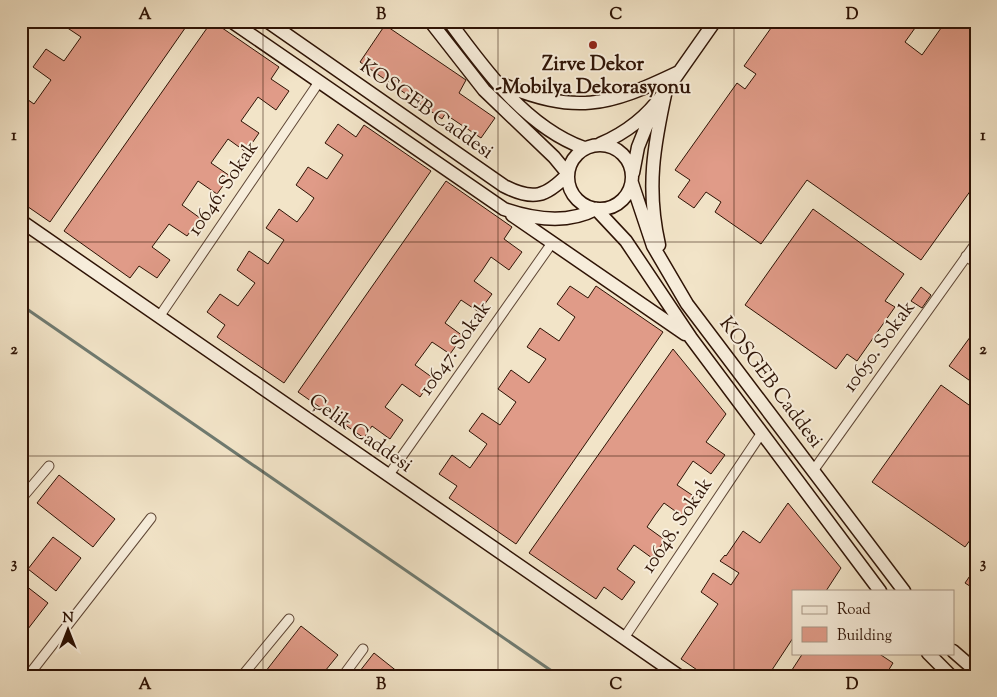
<svg xmlns="http://www.w3.org/2000/svg" width="997" height="697" font-family="'Sorts Mill Goudy',serif">
	<style>
		.lines { fill: none; stroke-linecap: round; stroke-linejoin: round }
		.stream { stroke: #6f7a70; stroke-width: 3 }
		.building { fill: #e09b88; stroke: #2e1305 }
		.street-casing { stroke: #5f4736; stroke-width: 11 }
		.secondary-casing { stroke: #2e1305; stroke-width: 15 }
		.street { stroke: #f7eddb; stroke-width: 9 }
		.secondary { stroke: #f7eddb; stroke-width: 12 }
		.grid { fill: none; stroke: #2e1305; stroke-width: 1; stroke-opacity: 0.55 }
		.poi-dot { fill: #8f2418; stroke: #f7eddb; stroke-width: 2 }
		.labels { text-anchor: middle; dominant-baseline: central; stroke-width: 4; stroke-linejoin: round; paint-order: stroke }
		.poi-label { font-size: 20px; font-weight: bold; fill: #2e1305; stroke: #f7eddb }
		.street-label { font-size: 20px; fill: #2e1305; stroke: #f7eddb }
		.neatline { fill: none; stroke: #2e1305; stroke-width: 2 }
		.grid-label { font-size: 16px; text-anchor: middle; font-weight: bold; fill: #2e1305 }
	</style>
	<rect width="100%" height="100%" fill="#f2e4c8"/>
	<filter id="stains"><feTurbulence type="fractalNoise" baseFrequency=".004" numOctaves="4"/><feColorMatrix values="0 0 0 0 .2 0 0 0 0 .09 0 0 0 0 .02 0 0 0 .5 -.17"/></filter>
	<radialGradient id="worn" r=".72"><stop offset=".6" stop-color="#630" stop-opacity="0"/><stop offset="1" stop-color="#630" stop-opacity=".3"/></radialGradient>
	<g class="lines">
		<!-- stream -->
		<path class="stream" d="M21,305l538,371"/>
	</g>
	<!-- building -->
	<path class="building" d="M57,21h133l-140,201 -29,-20v-107l13,9 17,-24 -18,-13 13,-18 18,12 17,-24z
		M212,21l67,46 -8,12 18,12 -13,19 -18,-13 -17,24 18,12 -13,19 -18,-13 -17,24 19,13 -13,18 -19,-13 -16,24 18,13 -13,18 -18,-12 -17,23 18,13 -13,18 -18,-12 -9,12 -66,-47z
		M776,21h144l-15,21 17,13 24,-34h30v162l-55,77 -114,-80 -46,64 -46,-32 6,-10 -15,-10 -12,16 -16,-11 12,-17 -15,-10 62,-87 8,6 11,-15 -12,-8z
		M385,25l81,55 -7,13 36,25 -14,20 -36,-24 -3,5 -82,-57z
		M338,124l18,13 8,-12 67,46 -147,212 -67,-46 8,-12 -18,-13 13,-18 18,12 17,-23 -18,-13 12,-19 19,13 16,-24 -18,-12 13,-19 18,13 9,-12 8,-12 -18,-13 12,-18 19,12 16,-24 -18,-12z
		M446,181l66,46 -8,12 18,13 -13,18 -18,-13 -10,15 -7,9 18,13 -13,18 -18,-12 -16,23 18,13 -13,18 -18,-12 -17,23 18,13 -13,19 -18,-13 -17,23 18,13 -13,19 -18,-13 -8,12 -66,-46z
		M813,209l91,65 -19,27 10,6 -38,54 -10,-7 -11,15 -91,-64z
		M570,286l18,12 8,-12 67,46 -147,212 -67,-46 8,-12 -18,-12 13,-19 18,13 17,-24 -18,-13 13,-18 18,12 16,-23 -18,-13 13,-19 18,13 17,-24 -19,-12 13,-19 19,13 16,-24 -18,-13z
		M921,287l10,8 -9,13 -11,-7z
		M976,329v56l-27,-19z
		M673,349l53,65 -20,28 19,13 -14,19 -18,-13 -16,24 18,12 -13,19 -18,-13 -9,12 -8,12 18,13 -13,18 -18,-13 -17,24 18,13 -13,18 -18,-13 -8,12 -67,-46z
		M941,385l35,25v122l-11,15 -93,-65z
		M59,475l56,44 -22,28 -56,-44z
		M788,503l53,65 -15,23h-33v47l-25,38h-62l-25,-17 37,-55 -17,-12 12,-19 18,12 8,-12 -19,-12 5,-6 1,1 17,-25 17,12z
		M53,537l28,21 -25,33 -28,-22z
		M976,567v23l-11,-7z
		M21,582l27,21 -27,35z
		M301,626l37,29 -17,21h-59z
		M374,653l29,23h-47z
		M803,653h75l15,10 -8,13h-97z"/>
	<g class="lines">
		<!-- street casing -->
		<g class="street-casing">
			<path id="street" d="M966,256l10,7
				M159,317l160,-235
				M813,471l163,-228
				M388,476l164,-233
				M21,499l28,-33
				M624,638l137,-204
				M28,676l123,-158
				M242,676l47,-57
				M343,676l20,-27"/>
		</g>
		<!-- secondary casing -->
		<g class="secondary-casing">
			<path id="secondary" d="M231,21l273,188c29,10 64,15 92,0l30,32 65,97 189,253
				M267,21l237,165c29,15 42,11 64,-12l-14,-17 -70,-67 -54,-69
				M449,21c36,49 77,106 135,127
				M675,78l40,-57
				M499,83c77,32 107,24 180,-11
				M600,144c26,-11 46,-26 63,-50
				M568 177a32 32 0 1 1 64 0a32 32 0 1 1-64 0Z
				M633,173l5,-26 14,-35
				M632,183l21,63 34,58 217,287
				M512,215l173,119
				M21,221l658,455
				M659,245c-13,-57 -5,-100 7,-155
				M953,651l23,20
				M928,653l23,23"/>
		</g>
		<!-- street -->
		<use href="#street" class="street"/>
		<!-- secondary -->
		<use href="#secondary" class="secondary"/>
	</g>
	<!-- grid -->
	<path class="grid" d="M263,21v655M498,21v655M734,21v655M21,242h955M21,456h955"/>
	<!-- markers -->
	<circle class="poi-dot" cx="593" cy="45" r="5"/>
	<g class="labels">
		<!-- poi labels -->
		<g class="poi-label">
			<text x="593" y="65">Zirve Dekor<tspan x="593" dy="23">-Mobilya Dekorasyonu</tspan></text>
		</g>
		<!-- street labels -->
		<g class="street-label">
			<text transform="translate(426 110) rotate(35)">KOSGEB Caddesi</text>
			<text transform="translate(224 189) rotate(-56)">10646. Sokak</text>
			<text transform="translate(880 347) rotate(-54)">10650. Sokak</text>
			<text transform="translate(456 349) rotate(-55)">10647. Sokak</text>
			<text transform="translate(770 383) rotate(53)">KOSGEB Caddesi</text>
			<text transform="translate(360 434) rotate(35)">Çelik Caddesi</text>
			<text transform="translate(678 526) rotate(-56)">10648. Sokak</text>
		</g>
	</g>
	<!-- margin -->
	<rect width="997" height="697" fill="none" stroke="#f2e4c8" stroke-width="55"/>
	<!-- legend -->
	<rect x="792" y="590" width="162" height="65" fill="#f7eddb" stroke="#a79685"/>
	<rect x="802" y="606" width="25" height="8" fill="#f7eddb" stroke="#a79685"/>
	<text x="837" y="614" font-size="15" fill="#2e1305">Road</text>
	<rect x="802" y="627" width="25" height="15" fill="#e09b88" stroke="#a79685"/>
	<text x="837" y="640" font-size="15" fill="#2e1305">Building</text>
	<!-- north arrow -->
	<g transform="translate(68 630)" stroke="#f7eddb" stroke-width="4" paint-order="stroke">
	<path d="M0-4L9 19L0 12L-9 19Z" fill="#2e1305"/>
	<text y="-8" font-size="14" font-weight="bold" text-anchor="middle" fill="#2e1305">N</text>
	</g>
	<rect x="28" y="28" width="942" height="642" class="neatline"/>
	<g class="grid-label">
		<text x="145" y="19">A</text>
		<text x="381" y="19">B</text>
		<text x="616" y="19">C</text>
		<text x="852" y="19">D</text>
		<text x="14" y="140">1</text>
		<text x="983" y="140">1</text>
		<text x="14" y="354">2</text>
		<text x="983" y="354">2</text>
		<text x="14" y="568">3</text>
		<text x="983" y="568">3</text>
		<text x="145" y="689">A</text>
		<text x="381" y="689">B</text>
		<text x="616" y="689">C</text>
		<text x="852" y="689">D</text>
	</g>
	<rect width="100%" height="100%" filter="url(#stains)"/>
	<rect width="100%" height="100%" fill="url(#worn)"/>
</svg>
